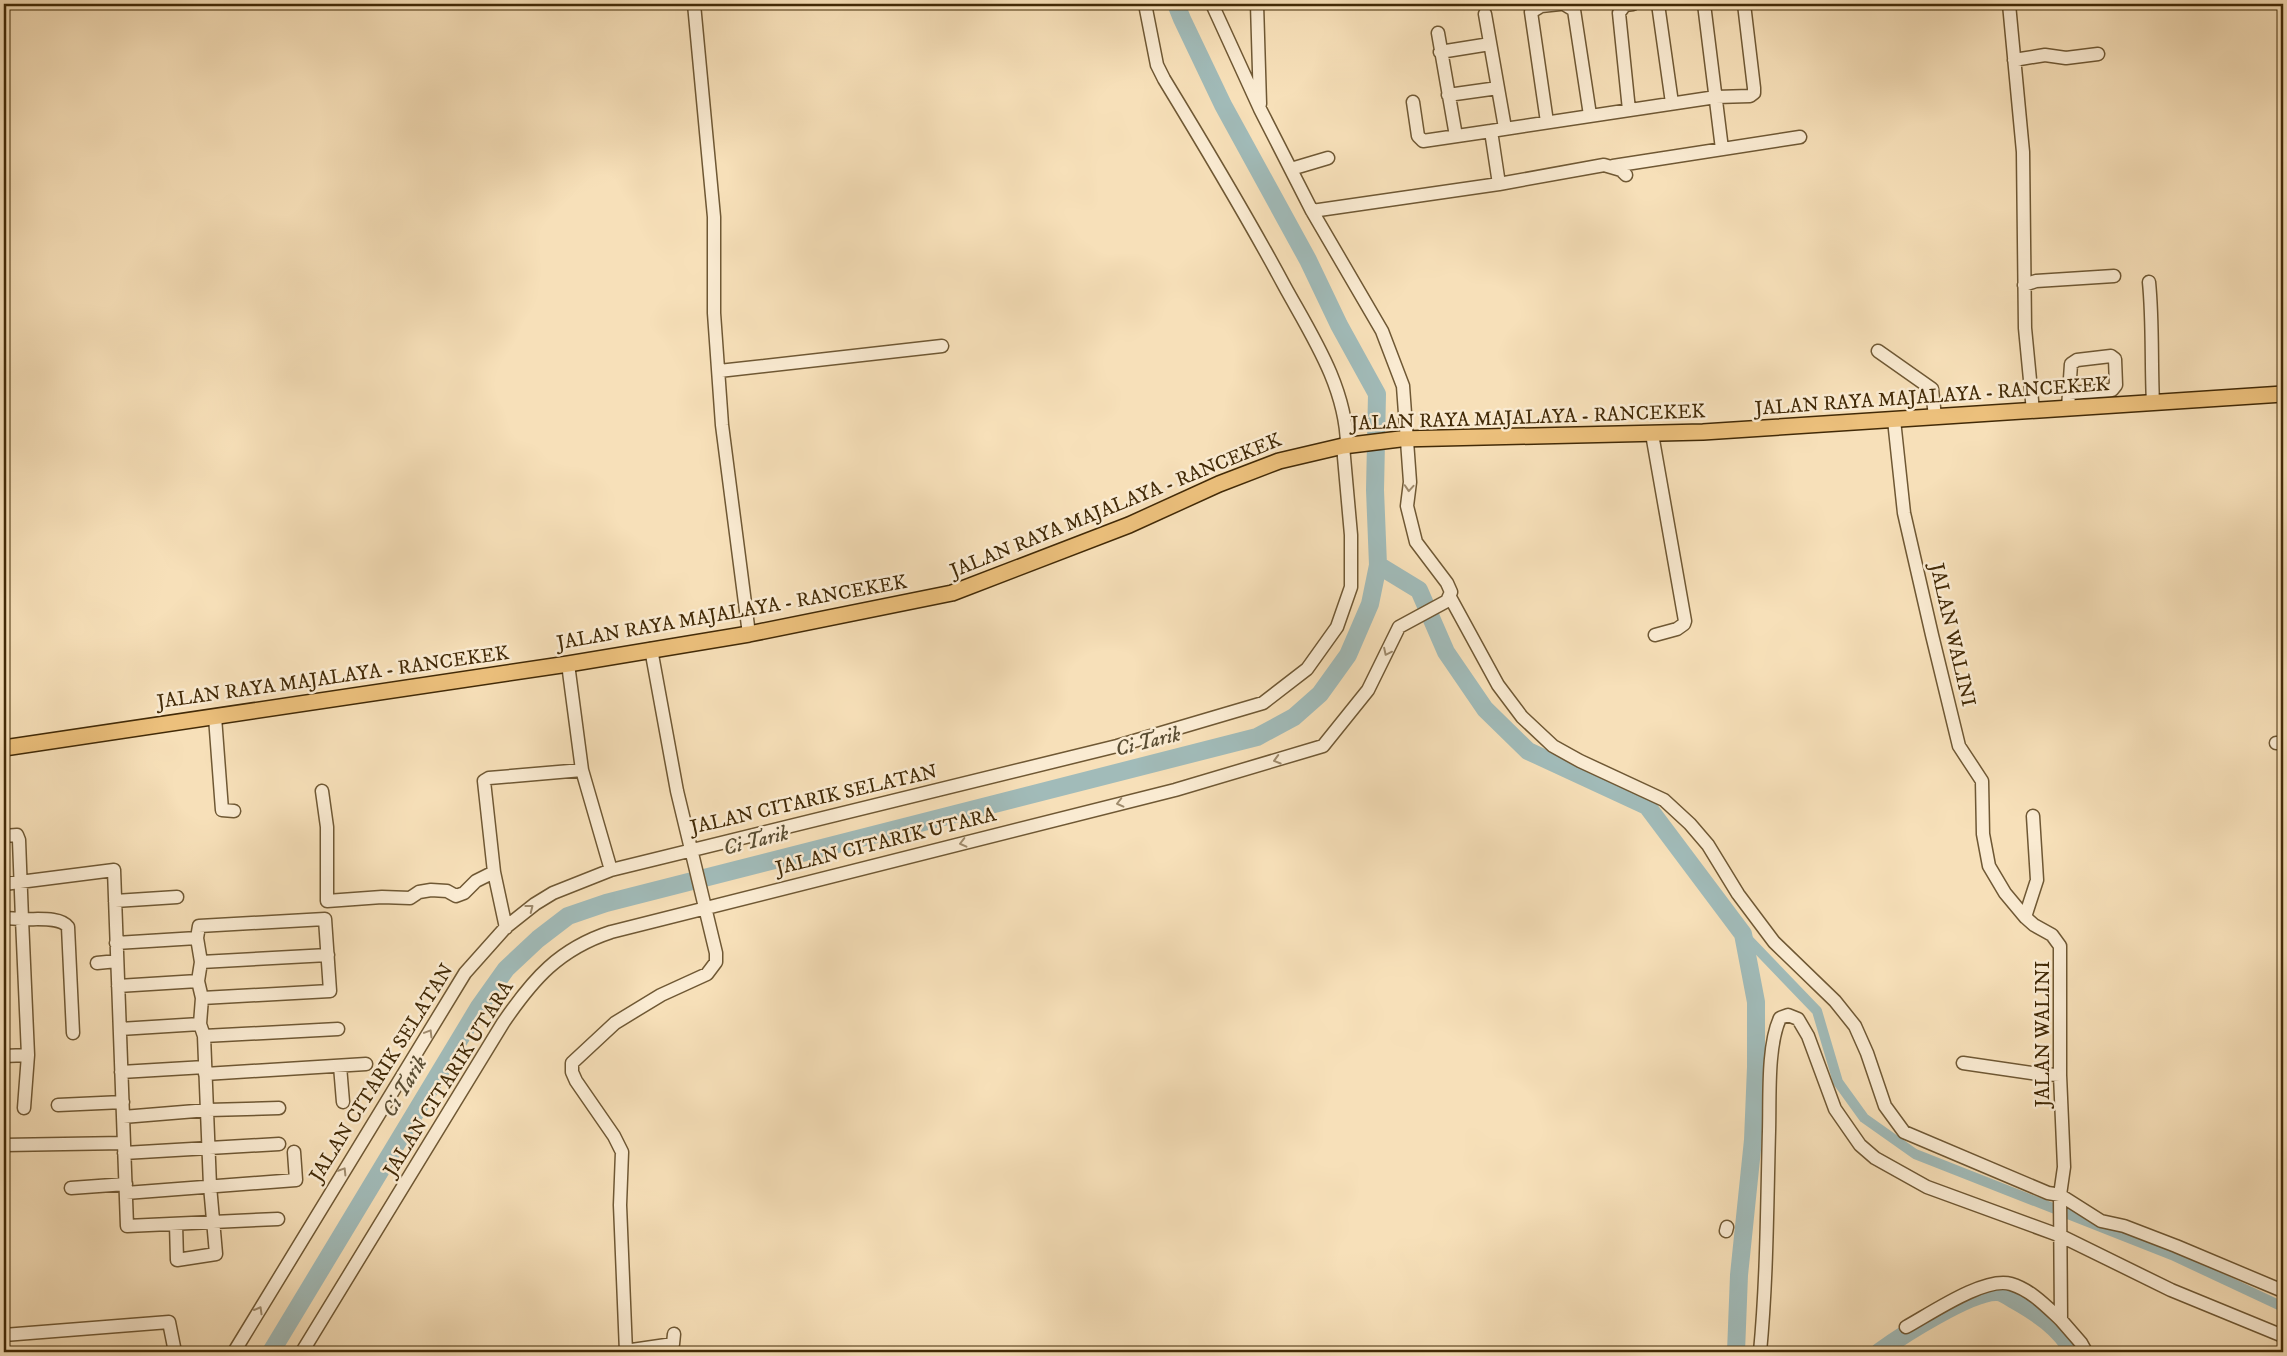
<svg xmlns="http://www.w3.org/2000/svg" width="2287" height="1356" font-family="'IM FELL DW Pica',serif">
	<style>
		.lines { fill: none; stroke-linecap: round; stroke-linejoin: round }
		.canal { stroke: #a1bbb9; stroke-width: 10 }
		.river { stroke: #a1bbb9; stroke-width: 18 }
		.minor-casing { stroke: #6f5834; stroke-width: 15 }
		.major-casing { stroke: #422a07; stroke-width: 18 }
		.minor { stroke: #faebd2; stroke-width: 12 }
		.major { stroke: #ecc07c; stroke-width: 15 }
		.oneway { stroke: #9e8a6c }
		.labels { text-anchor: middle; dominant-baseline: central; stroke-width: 5; stroke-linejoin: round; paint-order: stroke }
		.street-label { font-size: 20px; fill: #422a07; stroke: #faebd2 }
		.water-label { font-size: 21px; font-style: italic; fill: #5a4e34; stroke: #faebd2 }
	</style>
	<rect width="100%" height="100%" fill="#f7e0b9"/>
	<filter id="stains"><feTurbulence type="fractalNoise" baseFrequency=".004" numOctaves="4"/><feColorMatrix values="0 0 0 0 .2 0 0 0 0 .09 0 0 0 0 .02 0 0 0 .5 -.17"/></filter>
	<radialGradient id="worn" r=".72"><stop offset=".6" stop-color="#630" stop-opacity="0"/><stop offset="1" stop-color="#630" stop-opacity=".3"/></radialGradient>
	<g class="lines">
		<!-- canal -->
		<path class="canal" d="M1743,934l74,77 21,71 26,36 51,36 257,101 111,52"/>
		<!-- river -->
		<path class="river" d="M1378,565l41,25 27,62 39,57 43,42 119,55 96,128 13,68v65l-3,73 -14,135 -3,77
			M271,1352l208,-345 27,-38 32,-30 30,-23 38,-13 651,-166 37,-20 26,-23 28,-39 22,-51 8,-39 -3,-75 2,-96 -38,-69 -31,-65 -85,-155 -41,-86 -6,-15
			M1879,1352c22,-16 92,-61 118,-60 5,0 12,5 17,8 23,13 46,28 59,52"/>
		<!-- minor casing -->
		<g class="minor-casing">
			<path id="minor" d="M694,4l20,213v96l8,112 27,209
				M1145,4l12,61 7,14c42,69 83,137 121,208 27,49 61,100 62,158
				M1257,4l3,100
				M1564,4l10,6 16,105
				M1658,4l14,99
				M1704,4l18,145
				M2009,4l14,148 2,176 8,83
				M1485,14l20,114
				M1438,33l18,103
				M1440,52l50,-8
				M2014,60l31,-5 21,3 32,-4
				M1448,95l50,-7
				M1413,102l5,34 5,5 68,-10
				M1629,110l-10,-97 6,-8 8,-1
				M1547,122l-16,-110 10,-6 19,-2
				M1613,166l187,-29
				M1291,169l37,-11
				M1626,175l-5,-5 -17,-5 -105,19 -8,-53 225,-34 34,-1 4,-3v-5l-10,-84
				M1312,211l187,-27
				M2149,282c4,40 2,81 4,121
				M2024,285l12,-4 78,-5
				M1878,351l54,38 3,28
				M719,371l223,-25
				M2068,408l3,-44 6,-4 34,-4 4,3 1,26 -4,5 -43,3
				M1894,420l10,93 28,122 27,111 23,35 1,53 6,32 16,27 20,24 9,8 18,10 8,11v129l4,92 -4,28 1,125 20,23 5,9
				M1652,434l33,187 -1,3 -7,5 -22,6
				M1450,597l48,88 24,32 31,29 27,15 84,39 26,24 18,21 30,49 36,48 61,59 20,25 12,27 18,53 19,26 144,61 12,2 41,26 23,5 52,20 107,45
				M568,664l14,106 29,100
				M215,717l7,93 12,1
				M2276,743h7
				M322,791l5,36v74l55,-4 28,1 9,-6 12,-2 16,1 9,5 8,-3 12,-12 18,-9
				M4,836l13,-1 2,5 3,79c13,1 38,-3 46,8l5,106
				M4,884l110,-14 13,356 151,-7
				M115,901l62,-4
				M2025,917l12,-37 -4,-64
				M4,918l18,1 6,136 -4,53
				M506,928l-12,-56 -10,-91 5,-3 93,-8
				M116,943l81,-5
				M201,962l127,-7
				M97,963l20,-2
				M118,986l80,-5
				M120,1029l80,-5
				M204,1036l134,-7
				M4,1056l24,-1
				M1963,1063l75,11 22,1
				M340,1066l3,36
				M121,1072l84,-5
				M205,1074l161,-10
				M58,1105l65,-3
				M123,1117l85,-7 71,-2
				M4,1145l120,-2
				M124,1153l155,-9
				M71,1188l55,-4
				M126,1193l170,-13 -2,-28
				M176,1224l1,36 39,-6 -6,-68 -6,-150 -4,-12 2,-26 -4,-17 3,-19 -4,-24 2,-12 126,-7 5,72 -128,7
				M1726,1231l1,-4
				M1906,1327c24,-13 79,-51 105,-43 20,6 35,22 50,36
				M4,1335l165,-13 6,30
				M625,1351l48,-7 1,-10
				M234,1352l231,-379 41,-46 29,-23 18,-11 58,-23 506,-124 146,-43 44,-34 30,-42 14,-40v-52l-8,-89
				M302,1352l201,-329c30,-44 56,-74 108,-91l564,-142 148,-44 45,-56 31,-63 48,-26 4,-9 -4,-9 -31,-41 -9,-36 3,-24 -7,-96 -21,-55 -70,-120 -52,-102 -48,-105
				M626,1352l-6,-147 2,-53 -8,-16 -38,-55 -4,-9v-9l43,-40 46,-28 46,-21 9,-12v-9l-39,-162 -26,-142
				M1760,1352c7,-73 7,-147 9,-221 1,-32 -2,-85 11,-113l8,-3 10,4 10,17 27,73 25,36 15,13 52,29 134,49 110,54 112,46"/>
		</g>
		<!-- major casing -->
		<g class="major-casing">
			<path id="major" d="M4,748l564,-84 181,-30 203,-41 177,-68 90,-41 60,-23 64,-15 57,-7 303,-7 580,-38"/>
		</g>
		<!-- minor -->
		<use href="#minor" class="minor"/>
		<!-- major -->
		<use href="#major" class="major"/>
	</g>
	<!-- one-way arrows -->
	<defs><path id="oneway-chevron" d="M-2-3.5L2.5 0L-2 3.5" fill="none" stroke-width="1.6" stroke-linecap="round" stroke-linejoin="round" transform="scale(1.25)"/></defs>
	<g class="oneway">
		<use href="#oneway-chevron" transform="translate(1409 488) rotate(94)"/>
		<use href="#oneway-chevron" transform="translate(1387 652) rotate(116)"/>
		<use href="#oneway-chevron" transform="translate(1277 760) rotate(164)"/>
		<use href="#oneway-chevron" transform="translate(1120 803) rotate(166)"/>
		<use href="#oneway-chevron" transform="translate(963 843) rotate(166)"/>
		<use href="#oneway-chevron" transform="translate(530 908) rotate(-38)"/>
		<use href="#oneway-chevron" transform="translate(429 1033) rotate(-59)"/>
		<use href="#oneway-chevron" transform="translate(343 1171) rotate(-58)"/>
		<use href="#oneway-chevron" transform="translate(259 1310) rotate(-60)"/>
	</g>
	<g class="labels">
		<!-- street labels -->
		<g class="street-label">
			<text transform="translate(1932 397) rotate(-4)">JALAN RAYA MAJALAYA - RANCEKEK</text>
			<text transform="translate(1528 418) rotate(-2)">JALAN RAYA MAJALAYA - RANCEKEK</text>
			<text transform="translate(1116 506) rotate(-22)">JALAN RAYA MAJALAYA - RANCEKEK</text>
			<text transform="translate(732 613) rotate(-10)">JALAN RAYA MAJALAYA - RANCEKEK</text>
			<text transform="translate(1952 635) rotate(77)">JALAN WALINI</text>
			<text transform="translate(333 678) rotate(-8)">JALAN RAYA MAJALAYA - RANCEKEK</text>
			<text transform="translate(814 800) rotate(-13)">JALAN CITARIK SELATAN</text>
			<text transform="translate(886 842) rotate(-14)">JALAN CITARIK UTARA</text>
			<text transform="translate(2043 1034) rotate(-90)">JALAN WALINI</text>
			<text transform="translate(382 1073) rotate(-58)">JALAN CITARIK SELATAN</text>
			<text transform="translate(449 1079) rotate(-58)">JALAN CITARIK UTARA</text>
		</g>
		<!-- water labels -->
		<g class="water-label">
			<text transform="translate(1148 742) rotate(-14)">Ci Tarik</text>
			<text transform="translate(756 841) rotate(-14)">Ci Tarik</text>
			<text transform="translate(405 1087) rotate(-59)">Ci Tarik</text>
		</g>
	</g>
	<!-- margin -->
	<rect width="2287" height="1356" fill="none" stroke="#f7e0b9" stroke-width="20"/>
	<rect x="5" y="5" width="2277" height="1346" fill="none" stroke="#422a07" stroke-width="2.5"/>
	<rect x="10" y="10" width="2267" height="1336" fill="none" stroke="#422a07"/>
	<rect width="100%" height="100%" filter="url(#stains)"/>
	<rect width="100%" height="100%" fill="url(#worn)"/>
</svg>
